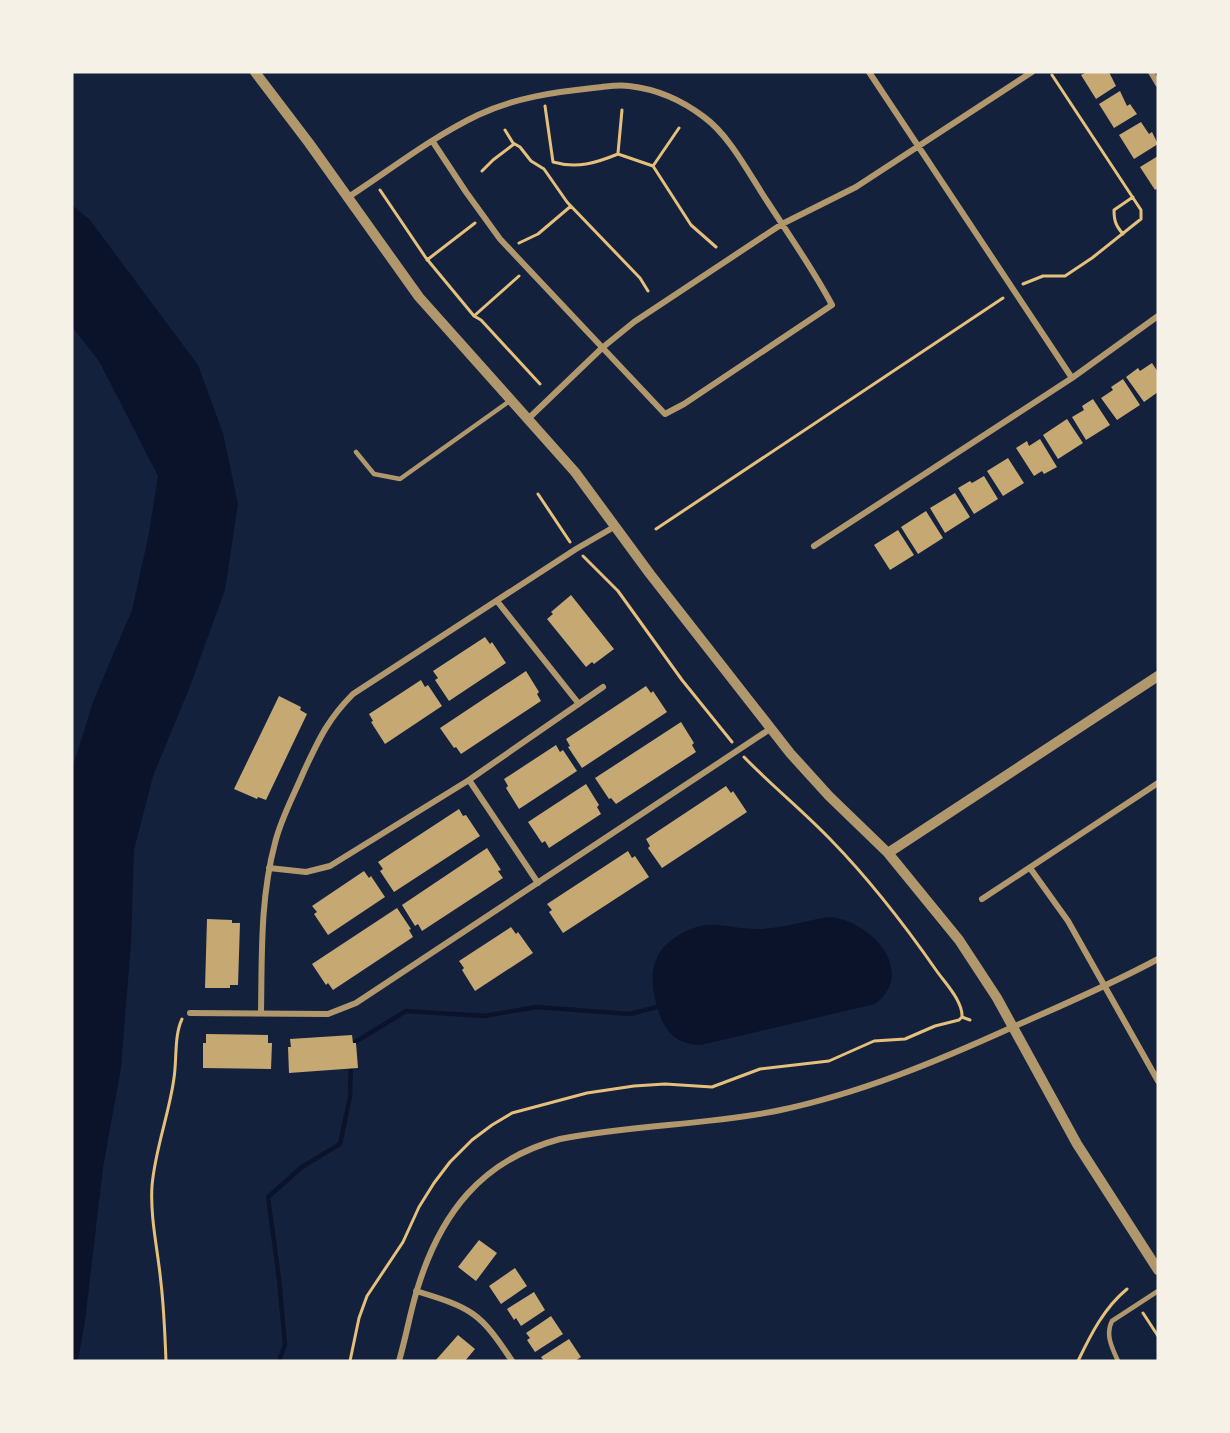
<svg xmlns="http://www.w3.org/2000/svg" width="1230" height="1433" font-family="'Fira Sans Condensed',sans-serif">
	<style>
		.water { fill: #0b132b }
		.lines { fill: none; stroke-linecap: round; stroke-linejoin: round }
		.stream { stroke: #0b132b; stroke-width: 4.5 }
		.building { fill: #c6a872 }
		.path { stroke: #e5c07b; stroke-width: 3 }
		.service { stroke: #b1986c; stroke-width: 4.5 }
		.minor { stroke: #b1986c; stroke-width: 6 }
		.tertiary { stroke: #b1986c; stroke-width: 10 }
	</style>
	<rect width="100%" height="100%" fill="#14213d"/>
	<!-- water -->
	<path class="water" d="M72,205l18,15 108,145 25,68 15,71 -13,86 -36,99 -36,87 -19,74 -3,93 -10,125 -18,100 -18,153 -7,40h-6v-592l21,-67 39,-92 16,-72 10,-62 -59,-115 -27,-34z
		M828,917c40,1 91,54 47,87l-174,41c-27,0 -39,-17 -45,-42 -9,-35 -1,-59 35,-74 23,-10 44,1 68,0 23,-1 46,-8 69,-12z"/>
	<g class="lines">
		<!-- stream -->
		<path class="stream" d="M352,1046v-2l54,-33 78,5 52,-9 94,7 27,-7
			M279,1361l6,-16 -6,-66 -11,-82 34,-30 38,-23 10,-47 1,-33"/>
	</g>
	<!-- building -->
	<path class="building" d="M1087,72h22l7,14 -20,13 -15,-24z
		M1120,91l7,15 3,-2 7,10 -23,14 -15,-24z
		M1141,122l8,12 3,-2 6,12 -24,15 -15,-24z
		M1158,156v32l-3,2 -15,-23z
		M1152,363l6,9v20l-14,10 -18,-25 12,-9 2,3z
		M1123,379l17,26 -23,15 -16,-22 12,-8 -2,-3z
		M1093,399l17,26 -24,15 -14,-23 12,-7 -2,-4z
		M1067,419l16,24 -25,16 -15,-24z
		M1040,439l17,28 -13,7 -2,-3 -8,5 -18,-28 11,-7 2,5z
		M1008,458l16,25 -21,13 -16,-25z
		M984,476l14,23 -24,15 -16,-26 12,-7 2,2z
		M955,493l15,24 -25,16 -15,-25z
		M926,511l17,27 -25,16 -17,-27z
		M898,530l16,25 -24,15 -16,-25z
		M571,595l43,54 -20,15 -2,-2 -6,5 -39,-48 6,-5 -2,-2z
		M485,637l5,7 2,-2 14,21 -57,38 -14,-21 3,-2 -5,-7z
		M526,671l13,21 -2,2 4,7 -80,53 -5,-7 -2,1 -14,-20z
		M421,680l4,7 3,-2 14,21 -57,38 -14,-22 2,-1 -4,-7z
		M646,686l5,7 2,-2 14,21 -85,56 -14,-21 2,-1 -4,-7z
		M279,696l22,11 -1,3 7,4 -41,86 -8,-3 -1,2 -23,-10z
		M681,722l13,21 -2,2 4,7 -80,52 -5,-6 -2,1 -14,-21z
		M556,745l4,7 3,-2 14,21 -58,38 -13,-21 2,-2 -4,-7z
		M586,784l13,21 -2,2 4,7 -52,34 -4,-7 -3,2 -14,-21z
		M726,786l5,7 2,-2 14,21 -85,56 -14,-20 2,-2 -4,-7z
		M459,809l4,7 3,-1 14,21 -86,56 -14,-21 3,-2 -5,-7z
		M487,848l14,22 -3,1 5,7 -81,53 -4,-7 -3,2 -13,-21z
		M628,851l4,7 3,-2 14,21 -86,56 -14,-21 3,-2 -5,-6z
		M364,871l5,7 2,-2 14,21 -57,38 -14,-21 3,-2 -5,-6z
		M397,908l14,21 -2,1 4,7 -80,53 -5,-7 -2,2 -14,-21z
		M207,919l25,1v3h8l-2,62h-8v3h-25z
		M511,927l5,7 2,-2 15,21 -58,38 -13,-21 2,-2 -5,-7z
		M206,1034l62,1v8h4l-1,26 -68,-1v-25h3z
		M352,1035l1,8h3l2,25 -69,5 -1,-26h3l-1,-8z
		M479,1240l18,13 -21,28 -18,-14z
		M515,1268l12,18 -26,18 -12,-18z
		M534,1292l11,18 -24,16 -5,-8 -2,2 -7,-11z
		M551,1316l12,18 -28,18 -8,-12 3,-2 -4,-5z
		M458,1335l17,14 -10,12h-30z
		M569,1339l12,18 -6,4h-31l-3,-4z"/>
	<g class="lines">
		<!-- path -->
		<path class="path" d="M545,106l8,56c24,7 43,1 65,-8l35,12 38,59 25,22
			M505,130l8,13 7,4 11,14 13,8 23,33 73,76 8,13
			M618,153l4,-43
			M653,166l26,-38
			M482,171l11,-11 21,-16
			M380,190l46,68 48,58 7,4 59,64
			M1123,234c-7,-8 -9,-13 -9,-24l19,-13
			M519,243l19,-9 33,-28
			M427,260l48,-37
			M1023,284l20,-8h22l27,-18 49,-39v-9l-89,-135
			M474,316l45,-40
			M538,494l32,48
			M656,529l347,-231
			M583,556l35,35 64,89 50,62
			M962,1017l8,3
			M1143,1313l15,23
			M166,1361c-1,-26 -2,-52 -5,-78 -3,-32 -11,-65 -9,-97 3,-37 17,-71 22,-108 3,-19 0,-42 8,-59
			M350,1361l9,-43 8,-22 36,-54 16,-35 15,-24 16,-21 22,-22 20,-15 20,-12 75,-20 47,-7 31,-2 47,3 48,-18 69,-8 45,-20 31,-2 30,-13 24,-6 3,-3c1,-16 -17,-34 -26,-47 -32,-46 -67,-91 -106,-131 -28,-29 -59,-54 -86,-82
			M1078,1361c13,-27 26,-53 49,-72"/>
		<!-- service -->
		<path class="service" d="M356,452l18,22 26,5 111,-79
			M1118,1361c-6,-13 -13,-27 -6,-40l46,-30"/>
		<!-- minor -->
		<path class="minor" d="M869,72l203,306
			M1151,72l7,12
			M347,198c43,-28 85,-61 131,-83 36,-17 76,-23 115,-27 12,-1 25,-4 36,-2 27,3 54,15 75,31 26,19 45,57 63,84 22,34 46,68 65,104l-148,99 -19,10 -165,-175 -34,-47 -33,-50
			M528,419l74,-71 32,-26 148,-98 74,-37 176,-115
			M814,546l258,-168 86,-62
			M497,601l82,103
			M469,780l69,103
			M269,868l37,4 24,-6 139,-86 134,-93
			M1030,868l38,53 90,160
			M982,899l176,-116
			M190,1013l138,1 28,-11 414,-274
			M261,1013c1,-57 -1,-114 14,-170 6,-25 19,-48 29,-72 15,-32 24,-52 49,-77l223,-145 38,-22
			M416,1291c56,17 64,21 96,70
			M399,1361c7,-24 11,-48 18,-71 23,-76 64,-130 143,-151 71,-14 145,-14 216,-28 83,-17 162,-50 239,-85 48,-21 97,-42 143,-67"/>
		<!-- tertiary -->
		<path class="tertiary" d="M255,72l54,71 110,154 156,175 75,102 140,179 39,43 59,57 71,87 38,58 80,146 81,126
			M888,853l270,-177"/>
	</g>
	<!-- border -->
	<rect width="1230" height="1433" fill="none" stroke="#f6f1e7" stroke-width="147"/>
</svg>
